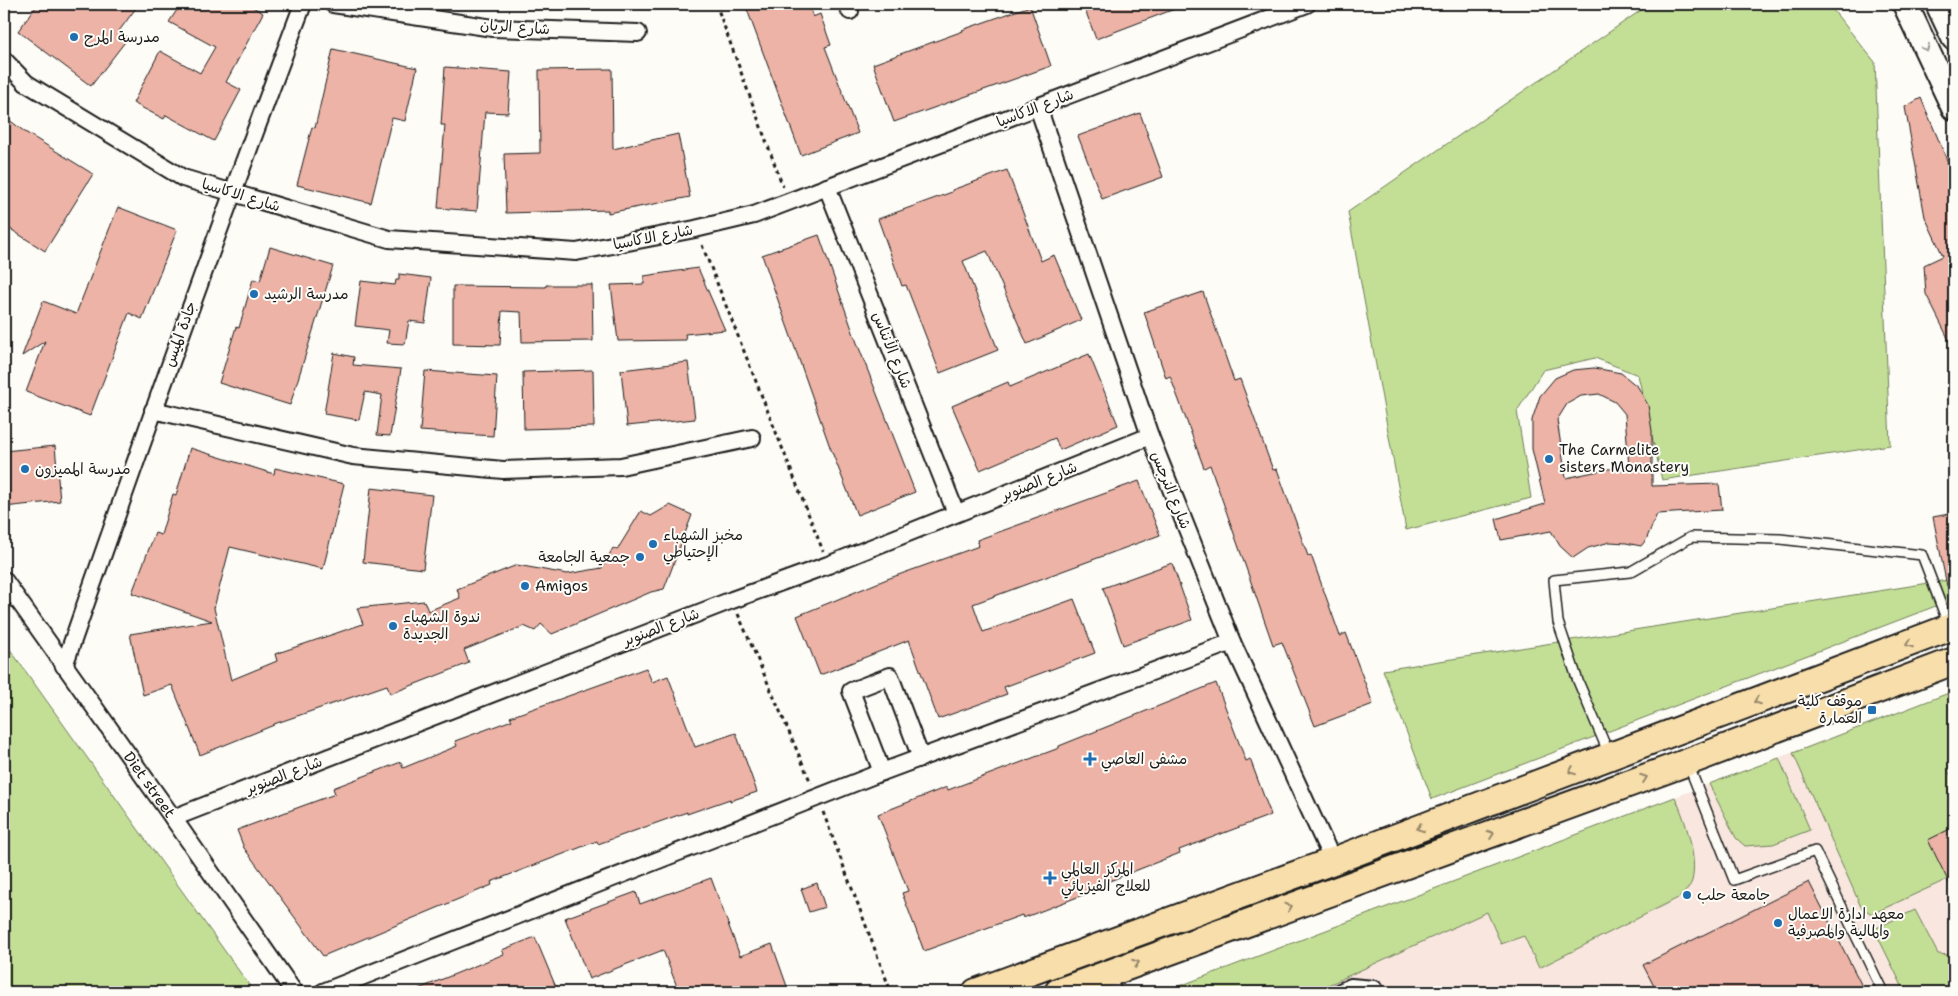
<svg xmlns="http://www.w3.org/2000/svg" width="1958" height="996" font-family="'Shantell Sans','Playpen Sans Arabic',sans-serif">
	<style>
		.built { fill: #f8e6df }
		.green { fill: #c3df96; stroke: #707e59 }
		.building { fill: #ecb3a6; stroke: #1c1c1c; fill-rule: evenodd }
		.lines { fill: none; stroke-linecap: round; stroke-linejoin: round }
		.service-casing { stroke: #1c1c1c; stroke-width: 12 }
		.minor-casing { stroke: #1c1c1c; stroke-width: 20 }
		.secondary-casing { stroke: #1c1c1c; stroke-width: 28 }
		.primary-casing { stroke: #1c1c1c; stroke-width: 30 }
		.path { stroke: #1c1c1c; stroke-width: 3; stroke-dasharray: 4 4; stroke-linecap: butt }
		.service { stroke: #fdfcf7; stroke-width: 9 }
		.minor { stroke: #fdfcf7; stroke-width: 16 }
		.secondary { stroke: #fdfcf7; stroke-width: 24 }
		.primary { stroke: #f8deab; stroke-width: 26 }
		.oneway { stroke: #989794 }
		.oneway2 { stroke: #95876b }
		.poi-dot { fill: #1f6fb2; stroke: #fdfcf7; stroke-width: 2 }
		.labels { text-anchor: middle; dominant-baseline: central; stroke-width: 4; stroke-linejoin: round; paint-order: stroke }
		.street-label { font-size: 15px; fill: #1c1c1c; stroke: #fdfcf7 }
		.poi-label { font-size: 15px; fill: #1c1c1c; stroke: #fdfcf7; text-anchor: start }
	</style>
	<rect width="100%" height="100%" fill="#fdfcf7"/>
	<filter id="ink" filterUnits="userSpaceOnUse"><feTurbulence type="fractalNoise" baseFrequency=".02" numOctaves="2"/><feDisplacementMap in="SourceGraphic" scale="10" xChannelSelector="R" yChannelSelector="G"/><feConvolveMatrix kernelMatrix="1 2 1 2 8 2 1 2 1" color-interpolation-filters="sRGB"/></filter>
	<g filter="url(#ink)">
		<!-- built -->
		<path class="built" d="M1954,691v301h-790l511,-195z"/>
		<!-- green -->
		<path class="green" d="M1650,4h178l47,58 15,383 -228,35 -24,-105 -43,-17 -52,12 -26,41 14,87 -125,32 -58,-318z
			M1954,579v20l-522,200 -49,-129z
			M4,641l250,351h-250z
			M1954,691v76l-6,3 6,13v44l-25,13 19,39 -76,35 -11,-7 -68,-154z
			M1779,758l31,72 -37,14 -28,2 -9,-8 -27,-54z
			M1675,797c10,22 23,60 17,84 -2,6 -8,12 -12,16l-141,71 -15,-32 -23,8 -14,-32 -174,80h-149z
			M1915,910l23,44 11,1 5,-3v40h-49l-31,-63z"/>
		<!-- building -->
		<path class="building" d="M38,4h101l-20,27 9,7 -37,48 -73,-55z
			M181,4h67l15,9 -37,69 15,8 -27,51 -48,-26 -2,4 -31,-16 27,-52 40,22 15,-26 -46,-25z
			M745,4h64l4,13 7,-3 11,31 -6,2 33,86 -57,22z
			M1083,4h102v1l-89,34z
			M1030,6l21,60 -157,56 -21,-58 90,-33 -1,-1z
			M333,49l84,19 -12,53 -13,-3 -21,85 -74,-18 15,-58 3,1z
			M445,67l66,5 -3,41 -23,-1 -8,99 -39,-3 7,-83h-4z
			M612,69l1,80 65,-15 12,63 -82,16v-3l-102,3 -2,-59 36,-1 -1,-83z
			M1921,98l33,79v173l-28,-56 -2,-29 19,-9 -18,-39 -20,-110z
			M1140,113l23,64 -61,22 -24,-63z
			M4,116l21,16 68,42 -48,77 -41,-26z
			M1007,170l34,91 13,-6 27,65 -54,24 -40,-93 -24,10 35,89 -58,23 -34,-88 -4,1 -24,-67 74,-27v-2z
			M118,207l59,23 -35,89 -13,-6 -39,103 -64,-24 19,-51 -23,15 21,-55 33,13z
			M819,235l35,100 61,157 -58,23 -27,-68 -68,-192z
			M270,247l63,19 -43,139 -71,-22 17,-56 3,1 14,-49 7,2z
			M698,268l27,62 -40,4 1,6 -68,1 -7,-56 33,-1v-8z
			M399,274l32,4 -6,45 -16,-2 -4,23 -18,-1 2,-13 -34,-4 6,-45 34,4 1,-5h3z
			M546,285h46l1,56 -71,1 -1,-30 -19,-1 -2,34 -47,-1v-58l93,1z
			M1203,292l31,89 6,-2 33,91 4,-1 31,87 3,-1 29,81 6,-3 27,71 -58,22 -33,-84 -9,3 -63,-180 -6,3 -34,-92 -4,2 -22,-66z
			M334,353l20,4 -1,8 48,4 -11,67 -13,-1 5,-40 -17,-3 -6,28 -35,-6z
			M1089,354l29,71 -58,25 -5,-12 -75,32 -28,-64 56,-24 2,5z
			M688,362l7,57 -68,7 -6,-56z
			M1594,368l27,5 17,14 10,18 4,26v55l67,-2 3,26 -65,4 -11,26 -5,6 -15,-3 -16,-1 -22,6 -15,10 -13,-12 -9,-15 -50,9 -5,-21 49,-15 -13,-55v-29l8,-24 15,-18 18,-8zM1599,394l16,8 10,12 4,54 -21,1 -42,9 -9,-58 10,-16 14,-8z
			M593,370l1,57 -70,2 -1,-57z
			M425,371l72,5 -4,60 -73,-5z
			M55,446l5,55 -56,6v-56z
			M190,448l84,26 1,-6 69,16 -21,85 -93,-22 -16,61 17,72 46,-19 -2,-7 88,-30 -6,-16 67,-7 4,10 32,-13 -3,-9 60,-24 50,9 35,-6 11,-20 4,2 24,-39 10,5 19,-11 22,10 -28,74 -13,3 -99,42 -11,-10 -6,7 -11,-5 -60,24 5,13 -79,31 -3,-9 -113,39v1l-74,30 -28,-70 -29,10 -13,-61 82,-13 -80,-28 23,-60 6,2 12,-41 3,1z
			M1139,481l21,54 -187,69 10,28 91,-33 21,54 -91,34 3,7 -69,25 -29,-79 -89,35 -23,-59 90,-37 92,-33 -2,-6z
			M371,488l61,7 -9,74 -60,-7z
			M1954,513v73h-7l-14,-69z
			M1172,563l20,57 -69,25 -20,-57z
			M646,668l6,14 16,-6 27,71 41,-14 21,59 -27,9v-2l-43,15v-2l-89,32 -1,-3 -106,41 1,3 -169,71 -79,-108 -7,-18 98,-36 -2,-6 68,-26 2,6 54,-22 -2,-5 57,-21 -2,-3z
			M1216,683l30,78 4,-2 21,56 -92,35 1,3 -93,37 1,3 -65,25 -1,-3 -98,36 -22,-58 6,-2 -30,-77 69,-27 1,3 111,-42v-2z
			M1954,827v66l-26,-53z
			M711,878l29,78 32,-12 17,48h-110l-16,-42 -74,29 -24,-61 71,-26 4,12z
			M1809,882l56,110h-208l-14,-27z
			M817,883l8,24 -16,5 -8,-23z
			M535,937l23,55h-147l93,-38 -2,-4z"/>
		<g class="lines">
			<!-- service casing -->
			<g class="service-casing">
				<path id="service" d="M1609,754l-31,-73 -20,-59 -4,-42 76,-8 61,-35 89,2 142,16 27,71
					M1688,764l46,116 81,-29 68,141
					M1109,976l8,16"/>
			</g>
			<!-- minor casing -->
			<g class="minor-casing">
				<g id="minor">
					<path d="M333,4l160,24 145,5"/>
					<path d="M847,4l3,7"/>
					<path d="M4,60l22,23 157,95 206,61 187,13 119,-23 59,-14 553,-211"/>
					<path d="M1038,107l112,329 82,206 101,219"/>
					<path d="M827,187l129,326"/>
					<path d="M153,410l200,46 150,14 118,-4 131,-28"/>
					<path id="s1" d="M4,580l169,238 121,174"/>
					<path d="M64,666c77,-222 156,-443 239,-662"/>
					<path d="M882,772l-31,-81 39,-15 31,82"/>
					<path d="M173,818l559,-218 96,-35 322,-129"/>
					<path d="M323,992l559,-220 350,-130"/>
					<path d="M1340,992l11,-5 23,2"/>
				</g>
			</g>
			<!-- secondary casing -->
			<g class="secondary-casing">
				<path id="secondary" d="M1905,4l49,104
					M1938,4l16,34"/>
			</g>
			<!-- primary casing -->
			<g class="primary-casing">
				<path id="primary" d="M976,992l357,-131 621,-235
					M1058,992l630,-230 266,-101"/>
			</g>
			<!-- path -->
			<path class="path" d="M716,4l67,183
				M702,245l121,306
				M738,614l73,169
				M823,812l68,180"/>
			<!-- service -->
			<use href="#service" class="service"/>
			<!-- minor -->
			<use href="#minor" class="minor"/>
			<!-- secondary -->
			<use href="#secondary" class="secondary"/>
			<!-- primary -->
			<use href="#primary" class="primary"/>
		</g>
		<!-- one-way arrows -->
		<defs><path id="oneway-chevron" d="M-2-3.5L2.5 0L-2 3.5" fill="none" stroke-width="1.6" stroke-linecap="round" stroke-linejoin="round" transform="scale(1.25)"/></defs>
		<use class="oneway" href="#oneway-chevron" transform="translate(1926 48) rotate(65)"/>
		<g class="oneway2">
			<use href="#oneway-chevron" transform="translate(1909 644) rotate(159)"/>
			<use href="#oneway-chevron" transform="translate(1757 701) rotate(159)"/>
			<use href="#oneway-chevron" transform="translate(1572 771) rotate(159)"/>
			<use href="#oneway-chevron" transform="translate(1644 778) rotate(-20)"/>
			<use href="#oneway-chevron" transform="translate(1420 828) rotate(159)"/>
			<use href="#oneway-chevron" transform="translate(1491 834) rotate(-20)"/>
			<use href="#oneway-chevron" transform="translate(1289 907) rotate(-20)"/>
			<use href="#oneway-chevron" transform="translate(1136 963) rotate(-20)"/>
		</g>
	</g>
	<!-- markers -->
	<g class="poi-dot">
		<circle cx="74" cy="37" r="5"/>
		<circle cx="254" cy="294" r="5"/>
		<circle cx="1549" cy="459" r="5"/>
		<circle cx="25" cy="469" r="5"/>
		<circle cx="653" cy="544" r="5"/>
		<circle cx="640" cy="557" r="5"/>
		<circle cx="525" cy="586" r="5"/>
		<circle cx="393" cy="626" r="5"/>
		<rect x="1867" y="705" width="10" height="10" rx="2.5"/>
		<path d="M1087.5 751.5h5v5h5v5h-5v5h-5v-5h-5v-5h5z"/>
		<path d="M1047.5 870.5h5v5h5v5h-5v5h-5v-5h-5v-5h5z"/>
		<circle cx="1687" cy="895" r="5"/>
		<circle cx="1778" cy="923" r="5"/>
	</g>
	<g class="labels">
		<!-- street labels -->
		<g class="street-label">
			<text transform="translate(515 27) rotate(4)">شارع الريان</text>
			<text transform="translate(1035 108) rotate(-21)">شارع الاكاسيا</text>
			<text transform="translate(241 195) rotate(17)">شارع الاكاسيا</text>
			<text transform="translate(653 237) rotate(-11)">شارع الاكاسيا</text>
			<text transform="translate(180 334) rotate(-70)">جادة الميس</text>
			<text transform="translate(892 350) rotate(68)">شارع الأنناس</text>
			<text transform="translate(1039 481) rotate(-22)">شارع الصنوبر</text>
			<text transform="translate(1171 490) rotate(68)">شارع النرجس</text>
			<text transform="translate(661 627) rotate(-21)">شارع الصنوبر</text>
			<text transform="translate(284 775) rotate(-21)">شارع الصنوبر</text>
			<text stroke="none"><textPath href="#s1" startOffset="251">Diet street</textPath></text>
		</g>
		<!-- poi labels -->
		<g class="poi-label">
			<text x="84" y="37">مدرسة المرح</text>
			<text x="264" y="294">مدرسة الرشيد</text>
			<text x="1559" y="450">The Carmelite<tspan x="1559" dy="17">sisters Monastery</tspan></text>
			<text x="35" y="469">مدرسة المميزون</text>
			<text x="663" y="535">مخبز الشهباء<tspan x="663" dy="17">الإحتياطي</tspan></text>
			<text x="630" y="557" text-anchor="end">جمعية الجامعة</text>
			<text x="535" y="586">Amigos</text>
			<text x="403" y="617">ندوة الشهباء<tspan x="403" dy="17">الجديدة</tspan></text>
			<text x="1862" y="701" text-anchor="end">موقف كلية<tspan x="1862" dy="17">العمارة</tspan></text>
			<text x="1101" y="759">مشفى العاصي</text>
			<text x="1061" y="869">المركز العالمي<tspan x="1061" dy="17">للعلاج الفيزيائي</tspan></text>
			<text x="1697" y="895">جامعة حلب</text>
			<text x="1788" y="914">معهد ادارة الاعمال<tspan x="1788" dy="17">والمالية والمصرفية</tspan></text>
		</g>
	</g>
	<!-- margin -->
	<rect width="1958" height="996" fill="none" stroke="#fdfcf7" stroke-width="20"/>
	<rect x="10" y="10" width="1938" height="976" fill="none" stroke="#1c1c1c" stroke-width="2" filter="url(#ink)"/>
</svg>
